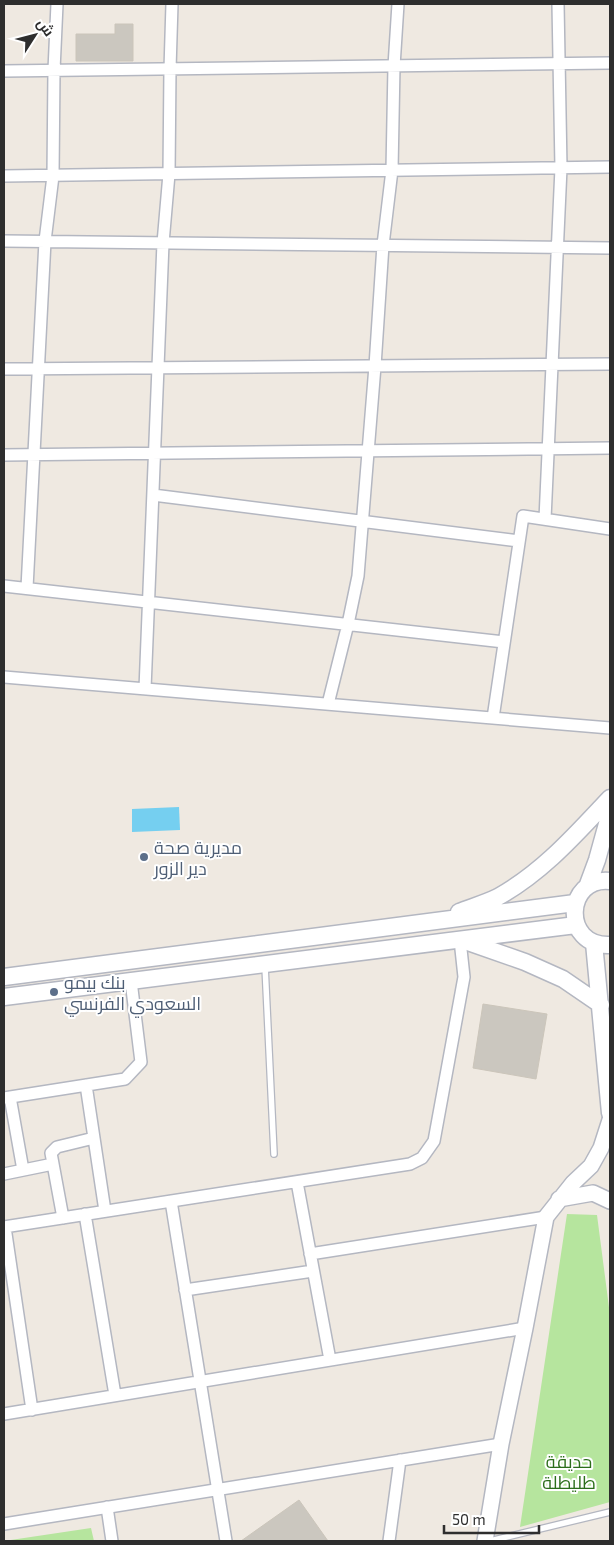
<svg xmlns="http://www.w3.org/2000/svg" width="614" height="1545" font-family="'Exo 2',Cairo,sans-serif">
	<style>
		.green { fill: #b6e59e }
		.water { fill: #75cff0 }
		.building { fill: #cbc7bf; stroke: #cbc5ba }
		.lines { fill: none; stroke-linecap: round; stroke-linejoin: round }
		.service-casing { stroke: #b4b7c1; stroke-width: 8 }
		.minor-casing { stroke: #b4b7c1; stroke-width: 14 }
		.tertiary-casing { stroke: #b4b7c1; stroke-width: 18 }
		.secondary-casing { stroke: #b4b7c1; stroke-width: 19 }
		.service { stroke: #fff; stroke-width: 5.5 }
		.minor { stroke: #fff; stroke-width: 11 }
		.tertiary { stroke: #fff; stroke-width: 15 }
		.secondary { stroke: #fff; stroke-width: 16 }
		.service-dot { fill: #5c6f8a; stroke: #fff; stroke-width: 2 }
		.labels { text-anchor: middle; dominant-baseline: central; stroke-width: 4; stroke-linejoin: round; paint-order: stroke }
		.service-label { font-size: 18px; fill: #4e5e75; stroke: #fff; text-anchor: start }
		.park-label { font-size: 18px; fill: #2c6e1b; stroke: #fff }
	</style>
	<rect width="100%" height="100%" fill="#efe9e1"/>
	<!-- green -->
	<path class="green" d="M567,1214l30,1 13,100v187l-90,25z
		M91,1528l3,13h-90z"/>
	<!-- water -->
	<path class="water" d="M179,807l1,23 -48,2v-23z"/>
	<!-- building -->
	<path class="building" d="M115,24h18v37h-57v-27h39z
		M483,1004l64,10 -11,65 -63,-11z
		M299,1500l29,41h-87z"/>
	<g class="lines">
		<!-- service casing -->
		<g class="service-casing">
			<path id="service" d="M265,966l9,188
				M490,1541l120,-29"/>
		</g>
		<!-- minor casing -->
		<g class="minor-casing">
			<path id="minor" d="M4,71l606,-8
				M4,176l606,-9
				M4,241l606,7
				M4,369l606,-5
				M4,455l606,-7
				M153,495l366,46
				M545,519l16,-351 -3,-164
				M4,586l500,56
				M27,588l18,-347 8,-65 1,-106 3,-66
				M4,677l606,51
				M145,689l18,-446 6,-69 1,-105 2,-65
				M328,704l20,-80 10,-48 17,-210 8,-121 9,-75 2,-104 4,-62
				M493,718l30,-202 87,13
				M86,1085l19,126
				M10,1097l13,73
				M4,1098l121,-19 16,-17 -10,-81
				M4,1174l49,-10
				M297,1182l33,178
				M171,1201l55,340
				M85,1214l30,181
				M63,1218l-12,-65 6,-6 37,-9
				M4,1227l406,-63 12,-6 12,-17 30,-164 -4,-37
				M5,1227l27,183
				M310,1254l236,-37
				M185,1290l128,-19
				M4,1414l521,-86
				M107,1507l5,34
				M4,1524l497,-80
				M389,1541l11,-81"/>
		</g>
		<!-- tertiary casing -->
		<g class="tertiary-casing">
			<path id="tertiary" d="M559,1199l34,-6 17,8
				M485,1541l16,-97 24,-116 21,-111 27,-34 18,-17 10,-18 9,-28"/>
		</g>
		<!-- secondary casing -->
		<g class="secondary-casing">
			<path id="secondary" d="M610,881c-45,-5 -49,66 0,64
				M587,887l10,-27 13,-47
				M459,912c13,-5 27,-9 39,-15 45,-25 78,-63 112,-99
				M465,941l60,21 38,17 38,26
				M594,943l16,170
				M4,977l571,-74
				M4,997l572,-72"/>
		</g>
		<!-- service -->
		<use href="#service" class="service"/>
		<!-- minor -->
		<use href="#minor" class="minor"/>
		<!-- tertiary -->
		<use href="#tertiary" class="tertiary"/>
		<!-- secondary -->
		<use href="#secondary" class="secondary"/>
	</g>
	<!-- markers -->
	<g class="service-dot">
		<circle cx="144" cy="857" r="5"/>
		<circle cx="54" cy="992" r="5"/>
	</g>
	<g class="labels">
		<!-- service labels -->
		<g class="service-label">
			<text x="154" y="847">مديرية صحة<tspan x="154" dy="21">دير الزور</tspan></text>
			<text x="64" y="982">بنك بيمو<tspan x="64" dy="21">السعودي الفرنسي</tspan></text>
		</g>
		<!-- park labels -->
		<g class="park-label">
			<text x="569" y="1461">حديقة<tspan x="569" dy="21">طليطلة</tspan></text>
		</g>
	</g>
	<!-- border -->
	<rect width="614" height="1545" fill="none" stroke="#2e2e2e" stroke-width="10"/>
	<!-- north arrow -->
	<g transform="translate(35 35) rotate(54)" stroke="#ffffff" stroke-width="4" paint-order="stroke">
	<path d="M0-4L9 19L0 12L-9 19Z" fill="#2e2e2e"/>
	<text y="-8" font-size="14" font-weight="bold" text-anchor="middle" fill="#2e2e2e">ش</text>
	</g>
	<!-- scale -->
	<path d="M444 1525v8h95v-8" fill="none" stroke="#2e2e2e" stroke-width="2.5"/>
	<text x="452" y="1525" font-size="15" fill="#2e2e2e" stroke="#ffffff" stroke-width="4" paint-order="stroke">50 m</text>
</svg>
